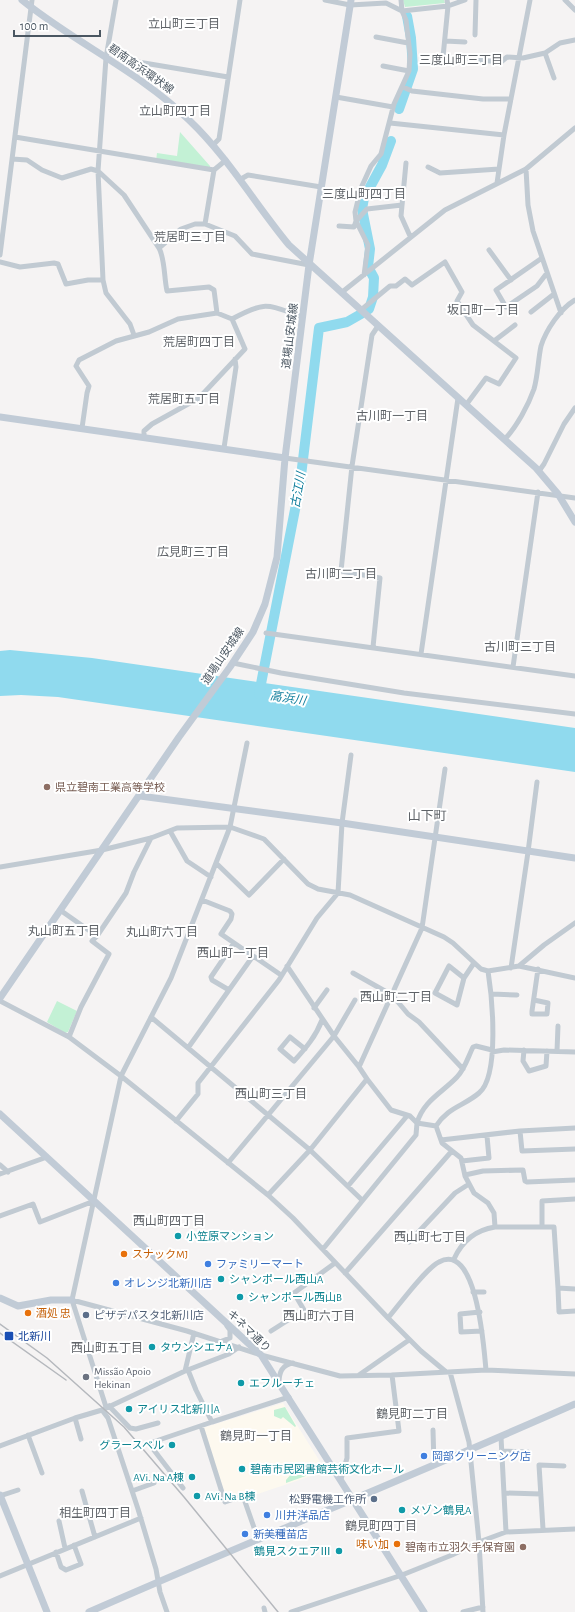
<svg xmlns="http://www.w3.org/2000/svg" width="575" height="1612" font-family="'Alegreya Sans','Noto Sans JP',sans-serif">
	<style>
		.commercial { fill: #fdf9ef }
		.green { fill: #c3f1d5 }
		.water { fill: #90daee }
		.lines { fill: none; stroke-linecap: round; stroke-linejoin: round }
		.river { stroke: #90daee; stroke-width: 10 }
		.street { stroke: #c1cad2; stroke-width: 5 }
		.secondary { stroke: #c1cbd6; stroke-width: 7 }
		.rail { stroke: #b5b8bd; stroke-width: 1.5 }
		.education-dot { fill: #8d6e63; stroke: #fff; stroke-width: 1.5 }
		.culture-dot { fill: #0f9aa8; stroke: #fff; stroke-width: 1.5 }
		.food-dot { fill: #e8710a; stroke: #fff; stroke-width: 1.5 }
		.shop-dot { fill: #3f7fe0; stroke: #fff; stroke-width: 1.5 }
		.service-dot { fill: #5c6f8a; stroke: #fff; stroke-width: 1.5 }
		.transit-dot { fill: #1a4fb4; stroke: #fff; stroke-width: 1.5 }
		.worship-dot { fill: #6b7280; stroke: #fff; stroke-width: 1.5 }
		.labels { text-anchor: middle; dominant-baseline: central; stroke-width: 4; stroke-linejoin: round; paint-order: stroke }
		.street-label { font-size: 11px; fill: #4a5661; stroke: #fff }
		.education-label { font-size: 11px; fill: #785e54; stroke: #fff; text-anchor: start }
		.culture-label { font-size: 11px; fill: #0d838f; stroke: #fff; text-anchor: start }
		.food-label { font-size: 11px; fill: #c56008; stroke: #fff; text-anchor: start }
		.shop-label { font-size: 11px; fill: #366cbe; stroke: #fff; text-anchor: start }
		.service-label { font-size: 11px; fill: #4e5e75; stroke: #fff; text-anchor: start }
		.transit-label { font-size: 11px; fill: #164399; stroke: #fff; text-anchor: start }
		.worship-label { font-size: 11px; fill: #5b616d; stroke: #fff; text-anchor: start }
		.neighbourhood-label { font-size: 12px; fill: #5f6368; stroke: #fff }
		.water-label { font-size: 12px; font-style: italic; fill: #0c7c9b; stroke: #fff }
		.quarter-label { font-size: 13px; fill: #5f6368; stroke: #fff }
	</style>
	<rect width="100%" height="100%" fill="#f5f3f3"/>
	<!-- commercial -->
	<path class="commercial" d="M283,1403l43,68 -80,27 -1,-4 -17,5 -2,-2 -23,-69z"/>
	<!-- green -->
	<path class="green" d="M403,0h41l1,3 -40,4z
		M180,132l30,34v4l-54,-9 1,-8 20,3z
		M57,1001l20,10 -9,21 -3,1 -18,-11z
		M285,1407l11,19 -1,1 -12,-10 -2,2 -7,-3v-6z
		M298,1466l16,7 -28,10v-3z"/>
	<!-- water -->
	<path class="water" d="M10,650l82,8 483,70v44l-517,-75 -37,-2 -21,1v-45z"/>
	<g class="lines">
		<!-- river -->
		<path class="river" d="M399,109l14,-40 -2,-31 -4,-22
			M369,309l4,-12 1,-19 -6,-11 2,-18 -8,-40 2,-11 18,-33 9,-24
			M259,694l41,-210 19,-156 28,-6 14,-8"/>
		<!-- street -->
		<path class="street" d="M116,0l-10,58 -8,113 5,109 3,13 24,31 4,11
			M325,0l25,5 36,-2 16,8 46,-5 17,-6
			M447,0l1,6 -5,51 58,5 6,-5 16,1 22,-5 15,-10 15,-3
			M565,0l10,10
			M475,35l1,-35
			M376,37l32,6
			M445,41l20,1
			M545,53l9,25
			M126,60l102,17
			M383,66l26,5
			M403,87l9,4 71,8h28
			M336,97l57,10
			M390,123l114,12
			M15,137l199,33
			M213,145l6,-6 21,-139
			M12,159l15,1 15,10 20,8 29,-9 7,2 26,24 35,53c6,11 5,30 8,43l42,-4 5,3 3,23
			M406,163l-5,53 9,20
			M428,167l12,6 59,-4
			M526,169l2,36 5,26 28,82
			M241,179l7,-4 73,12
			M497,183l7,-48 26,-135
			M205,224l9,-54 12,-10
			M339,226l15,1 2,-6 11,-12 35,-4
			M159,248l22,-19 14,-5h10l30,12 17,18 57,11
			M489,250l22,30
			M0,255l32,-255
			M542,258l-46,32 10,17 31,-21 10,-13
			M0,262l20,5 34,-4 4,1 8,20 22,-4h15
			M364,275l4,-30 -12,-24 -1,-9 6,-24 10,-22 10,-12 13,-50 15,-33 1,-17 -4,-34 -4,-9 -1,-11
			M341,293l104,-83 81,-41 49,-41
			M361,310l29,-24h6l9,-7 7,6 33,-23 17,30 -5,9 16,24 43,33 -17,26 -13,-6 -20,27
			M531,312l23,-18
			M232,319c35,-19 35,-14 71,-2
			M494,341l21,-16
			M82,428l5,-35 2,-7 -13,-20 3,-6 37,-19 33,-9 29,-13 39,-6 15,6 13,30 -46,49 -47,26 -8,7v5
			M505,439c12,-13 23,-33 29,-50 4,-14 4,-29 7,-43 5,-16 19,-37 34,-46
			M224,448l12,-81 -1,-8
			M285,458l290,40
			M539,471l5,-7 20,-40 11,-16
			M266,633l309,43
			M373,647l7,-69 -39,-7 11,-105 20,-131 6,-9
			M421,654l37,-256
			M233,663l48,10 123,20 171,21
			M513,667l25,-175
			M170,831l17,30 24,16
			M216,863l33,32 35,-36
			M0,867l102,-17 49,-12 26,-10 53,-1 34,12 44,45 10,5 32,6 94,42 9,6 28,26 7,2 31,-5 56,12
			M202,900l28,11 2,3 -1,5 -10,15 60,41
			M60,910l37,26 -5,5 17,13 -28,53 -12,30
			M97,936l29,-43 8,-21 17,-34
			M287,966l47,70 25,31
			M519,966l25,-21 31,-22
			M511,968l17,-116 9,-70
			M353,973l39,22 16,19 11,8 44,47
			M464,978l-15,-12 -14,27 22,12 7,-27 10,-15
			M229,990l-17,-10 -1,-3 23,-34
			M492,994l25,1
			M534,1000l14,3 -1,11h-15v-3l6,-42
			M0,1001l69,36 52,39 147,119 25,23 95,100 33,33 24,20
			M314,1008l13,-18
			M151,1017l159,133 52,50
			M188,1048l65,-92
			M305,1049l-15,-12 -10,12 14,12c12,-13 22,-25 28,-41
			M524,1050l-1,11 6,10 17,-5 1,-15
			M557,1051l1,-25
			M492,1052l12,-2 71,2
			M367,1079l24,31 19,6 7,7c6,-22 26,-31 40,-46 8,-8 11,-20 16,-30l3,-1 16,4
			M176,1121l22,-27v-11l81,-103 38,-62 21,-25 4,-70 9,-68
			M520,1131l2,20 53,-2
			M441,1140l79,-9 55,-3
			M462,1161l27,-3 -2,-22
			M228,1163l106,-127 21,-36
			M0,1165l8,7
			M0,1174l47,-17
			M465,1175l18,-4 40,-1 2,11 2,1 48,-2
			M348,1186l59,-70
			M268,1195l42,-45 57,-71 -8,-12 63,-139 23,-159
			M0,1216l33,-12 7,18 54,-21
			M495,1227h59l4,61 17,1
			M542,1227v-26l33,-2
			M409,1242l46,-49 14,-9
			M323,1249l93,-114 1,-12 19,3
			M454,1259c8,-18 22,-29 41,-32l-1,-14 -6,-10 -14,-10 -9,-17 -4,-18 -19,-15 -6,-17c12,-19 28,-20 43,-33 21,-17 13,-97 9,-122
			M345,1273l106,-121
			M558,1288l1,24 16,-1
			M473,1292h11
			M72,1300l115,31 74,24 79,21 52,-1 94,-5 89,4
			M480,1312l-20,2 1,18 21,-1
			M388,1318c11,-13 38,-50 51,-56 38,-21 45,87 47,108
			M271,1331l33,-21 -10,-17 41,-30
			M222,1341l8,-3v-8l-3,-4
			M185,1371l9,-38
			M450,1372l19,70 10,100 4,70
			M359,1375l50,-35
			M279,1383c0,-11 3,-18 14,-20
			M109,1406l21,22 6,1 22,-6
			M106,1407l-34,-107 49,-224 50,-98 59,-151 17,-84
			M102,1410l6,8 30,91 18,60 4,23 7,20
			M75,1418l6,21
			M212,1422l77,-25
			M201,1426l24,76 18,-6 15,43
			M433,1430l1,35
			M28,1435l14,38
			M501,1437l5,95
			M0,1446l75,-28 27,-8 83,-39 44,-17 10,-7
			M502,1451l26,1
			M341,1479l6,-21v-20l52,-7 -7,-56
			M183,1488l-33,-43v-2l62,-21 -16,-32 -8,-20
			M82,1491l13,46
			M132,1491l22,-8
			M505,1493l36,1
			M0,1496l18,-6
			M59,1521l6,27
			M543,1529l-4,-64 25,1
			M56,1552l5,15 5,3 15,-6 -7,-19
			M0,1576l141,-58
			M264,1608l1,4
			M291,1612l111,-37 50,-20 27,-13 27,-10 69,-3
			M463,1612l20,-5"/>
		<!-- secondary -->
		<path class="secondary" d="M22,0c53,43 118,72 167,120 39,37 66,84 100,125l247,223 22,26 17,28
			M0,417l285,41
			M140,796l202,27 233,35
			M0,998l179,-261 51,-70 23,-35 12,-28 12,-47 8,-99 24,-193 42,-265
			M0,1114l261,241 163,257
			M0,1298l18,8 33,-6h21
			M0,1495l47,117
			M89,1612c162,-71 325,-137 486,-208"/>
		<!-- rail -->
		<path class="rail" d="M0,1324l47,34 77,69 60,70 94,115
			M0,1333l66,47"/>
	</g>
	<!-- markers -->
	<g class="education-dot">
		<circle cx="47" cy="787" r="4"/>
		<circle cx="523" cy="1547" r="4"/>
	</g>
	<g class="culture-dot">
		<circle cx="178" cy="1236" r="4"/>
		<circle cx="221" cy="1279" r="4"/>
		<circle cx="240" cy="1297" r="4"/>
		<circle cx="152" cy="1347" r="4"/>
		<circle cx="241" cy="1383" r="4"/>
		<circle cx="129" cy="1409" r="4"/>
		<circle cx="172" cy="1445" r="4"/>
		<circle cx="242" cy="1469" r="4"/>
		<circle cx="192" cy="1477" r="4"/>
		<circle cx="197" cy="1496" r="4"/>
		<circle cx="402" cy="1510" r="4"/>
		<circle cx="339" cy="1551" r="4"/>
	</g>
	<g class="food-dot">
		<circle cx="124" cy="1254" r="4"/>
		<circle cx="28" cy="1313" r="4"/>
		<circle cx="397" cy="1544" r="4"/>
	</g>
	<g class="shop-dot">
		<circle cx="208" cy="1264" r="4"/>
		<circle cx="116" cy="1283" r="4"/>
		<circle cx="424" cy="1456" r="4"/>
		<circle cx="267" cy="1515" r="4"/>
		<circle cx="245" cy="1534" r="4"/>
	</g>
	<g class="service-dot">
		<circle cx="86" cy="1315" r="4"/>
		<circle cx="374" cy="1499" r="4"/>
	</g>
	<rect class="transit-dot" x="4" y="1331" width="10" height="10" rx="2"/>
	<circle class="worship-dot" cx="86" cy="1377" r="4"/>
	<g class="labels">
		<!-- street labels -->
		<g class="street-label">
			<text transform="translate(141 69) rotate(35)">碧南高浜環状線</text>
			<text transform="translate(290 336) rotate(-83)">道場山安城線</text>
			<text transform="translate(223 656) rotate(-56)">道場山安城線</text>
			<text transform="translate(249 1331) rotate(44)">キネマ通り</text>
		</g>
		<!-- education labels -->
		<g class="education-label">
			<text x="55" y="787">県立碧南工業高等学校</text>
			<text x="515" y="1547" text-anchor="end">碧南市立羽久手保育園</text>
		</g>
		<!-- culture labels -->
		<g class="culture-label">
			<text x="186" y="1236">小笠原マンション</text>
			<text x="229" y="1279">シャンポール西山A</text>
			<text x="248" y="1297">シャンポール西山B</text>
			<text x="160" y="1347">タウンシエナA</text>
			<text x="249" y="1383">エフルーチェ</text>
			<text x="137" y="1409">アイリス北新川A</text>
			<text x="164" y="1445" text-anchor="end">グラースベル</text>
			<text x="250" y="1469">碧南市民図書館芸術文化ホール</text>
			<text x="184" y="1477" text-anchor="end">AVi. Na A棟</text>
			<text x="205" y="1496">AVi. Na B棟</text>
			<text x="410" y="1510">メゾン鶴見A</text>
			<text x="331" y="1551" text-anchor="end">鶴見スクエアⅢ</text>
		</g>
		<!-- food labels -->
		<g class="food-label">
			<text x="132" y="1254">スナックMJ</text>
			<text x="36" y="1313">酒処 忠</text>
			<text x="389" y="1544" text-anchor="end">味い加</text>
		</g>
		<!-- shop labels -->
		<g class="shop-label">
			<text x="216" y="1264">ファミリーマート</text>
			<text x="124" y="1283">オレンジ北新川店</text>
			<text x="432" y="1456">岡部クリーニング店</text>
			<text x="275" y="1515">川井洋品店</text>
			<text x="253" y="1534">新美種苗店</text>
		</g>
		<!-- service labels -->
		<g class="service-label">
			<text x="94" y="1315">ピザデパスタ北新川店</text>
			<text x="366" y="1499" text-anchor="end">松野電機工作所</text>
		</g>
		<!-- transit labels -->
		<g class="transit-label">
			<text x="18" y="1336">北新川</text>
		</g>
		<!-- worship labels -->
		<g class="worship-label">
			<text x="94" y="1371">Missão Apoio<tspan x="94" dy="13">Hekinan</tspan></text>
		</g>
		<!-- neighbourhood labels -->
		<g class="neighbourhood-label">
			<text x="184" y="24">立山町三丁目</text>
			<text x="461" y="60">三度山町三丁目</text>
			<text x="175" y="111">立山町四丁目</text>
			<text x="364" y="194">三度山町四丁目</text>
			<text x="190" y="237">荒居町三丁目</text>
			<text x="483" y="310">坂口町一丁目</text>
			<text x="199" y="342">荒居町四丁目</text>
			<text x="184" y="399">荒居町五丁目</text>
			<text x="392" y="416">古川町一丁目</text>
			<text x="193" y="552">広見町三丁目</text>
			<text x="341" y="574">古川町二丁目</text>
			<text x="520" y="647">古川町三丁目</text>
			<text x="64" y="931">丸山町五丁目</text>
			<text x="162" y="932">丸山町六丁目</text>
			<text x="233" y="953">西山町一丁目</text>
			<text x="396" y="997">西山町二丁目</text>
			<text x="271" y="1094">西山町三丁目</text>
			<text x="169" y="1221">西山町四丁目</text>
			<text x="430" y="1237">西山町七丁目</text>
			<text x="319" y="1316">西山町六丁目</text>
			<text x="107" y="1348">西山町五丁目</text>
			<text x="412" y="1414">鶴見町二丁目</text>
			<text x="256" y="1436">鶴見町一丁目</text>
			<text x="95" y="1513">相生町四丁目</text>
			<text x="381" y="1526">鶴見町四丁目</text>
		</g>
		<!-- water labels -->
		<g class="water-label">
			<text transform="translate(298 490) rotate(-80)">古江川</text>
			<text transform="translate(288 698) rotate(9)">高浜川</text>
		</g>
		<!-- quarter labels -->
		<g class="quarter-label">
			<text x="427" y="816">山下町</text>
		</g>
	</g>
	<!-- scale -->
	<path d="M14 30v6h86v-6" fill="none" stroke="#4a5661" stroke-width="2"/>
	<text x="20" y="30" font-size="12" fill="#4a5661" stroke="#ffffff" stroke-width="3" paint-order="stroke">100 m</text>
</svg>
